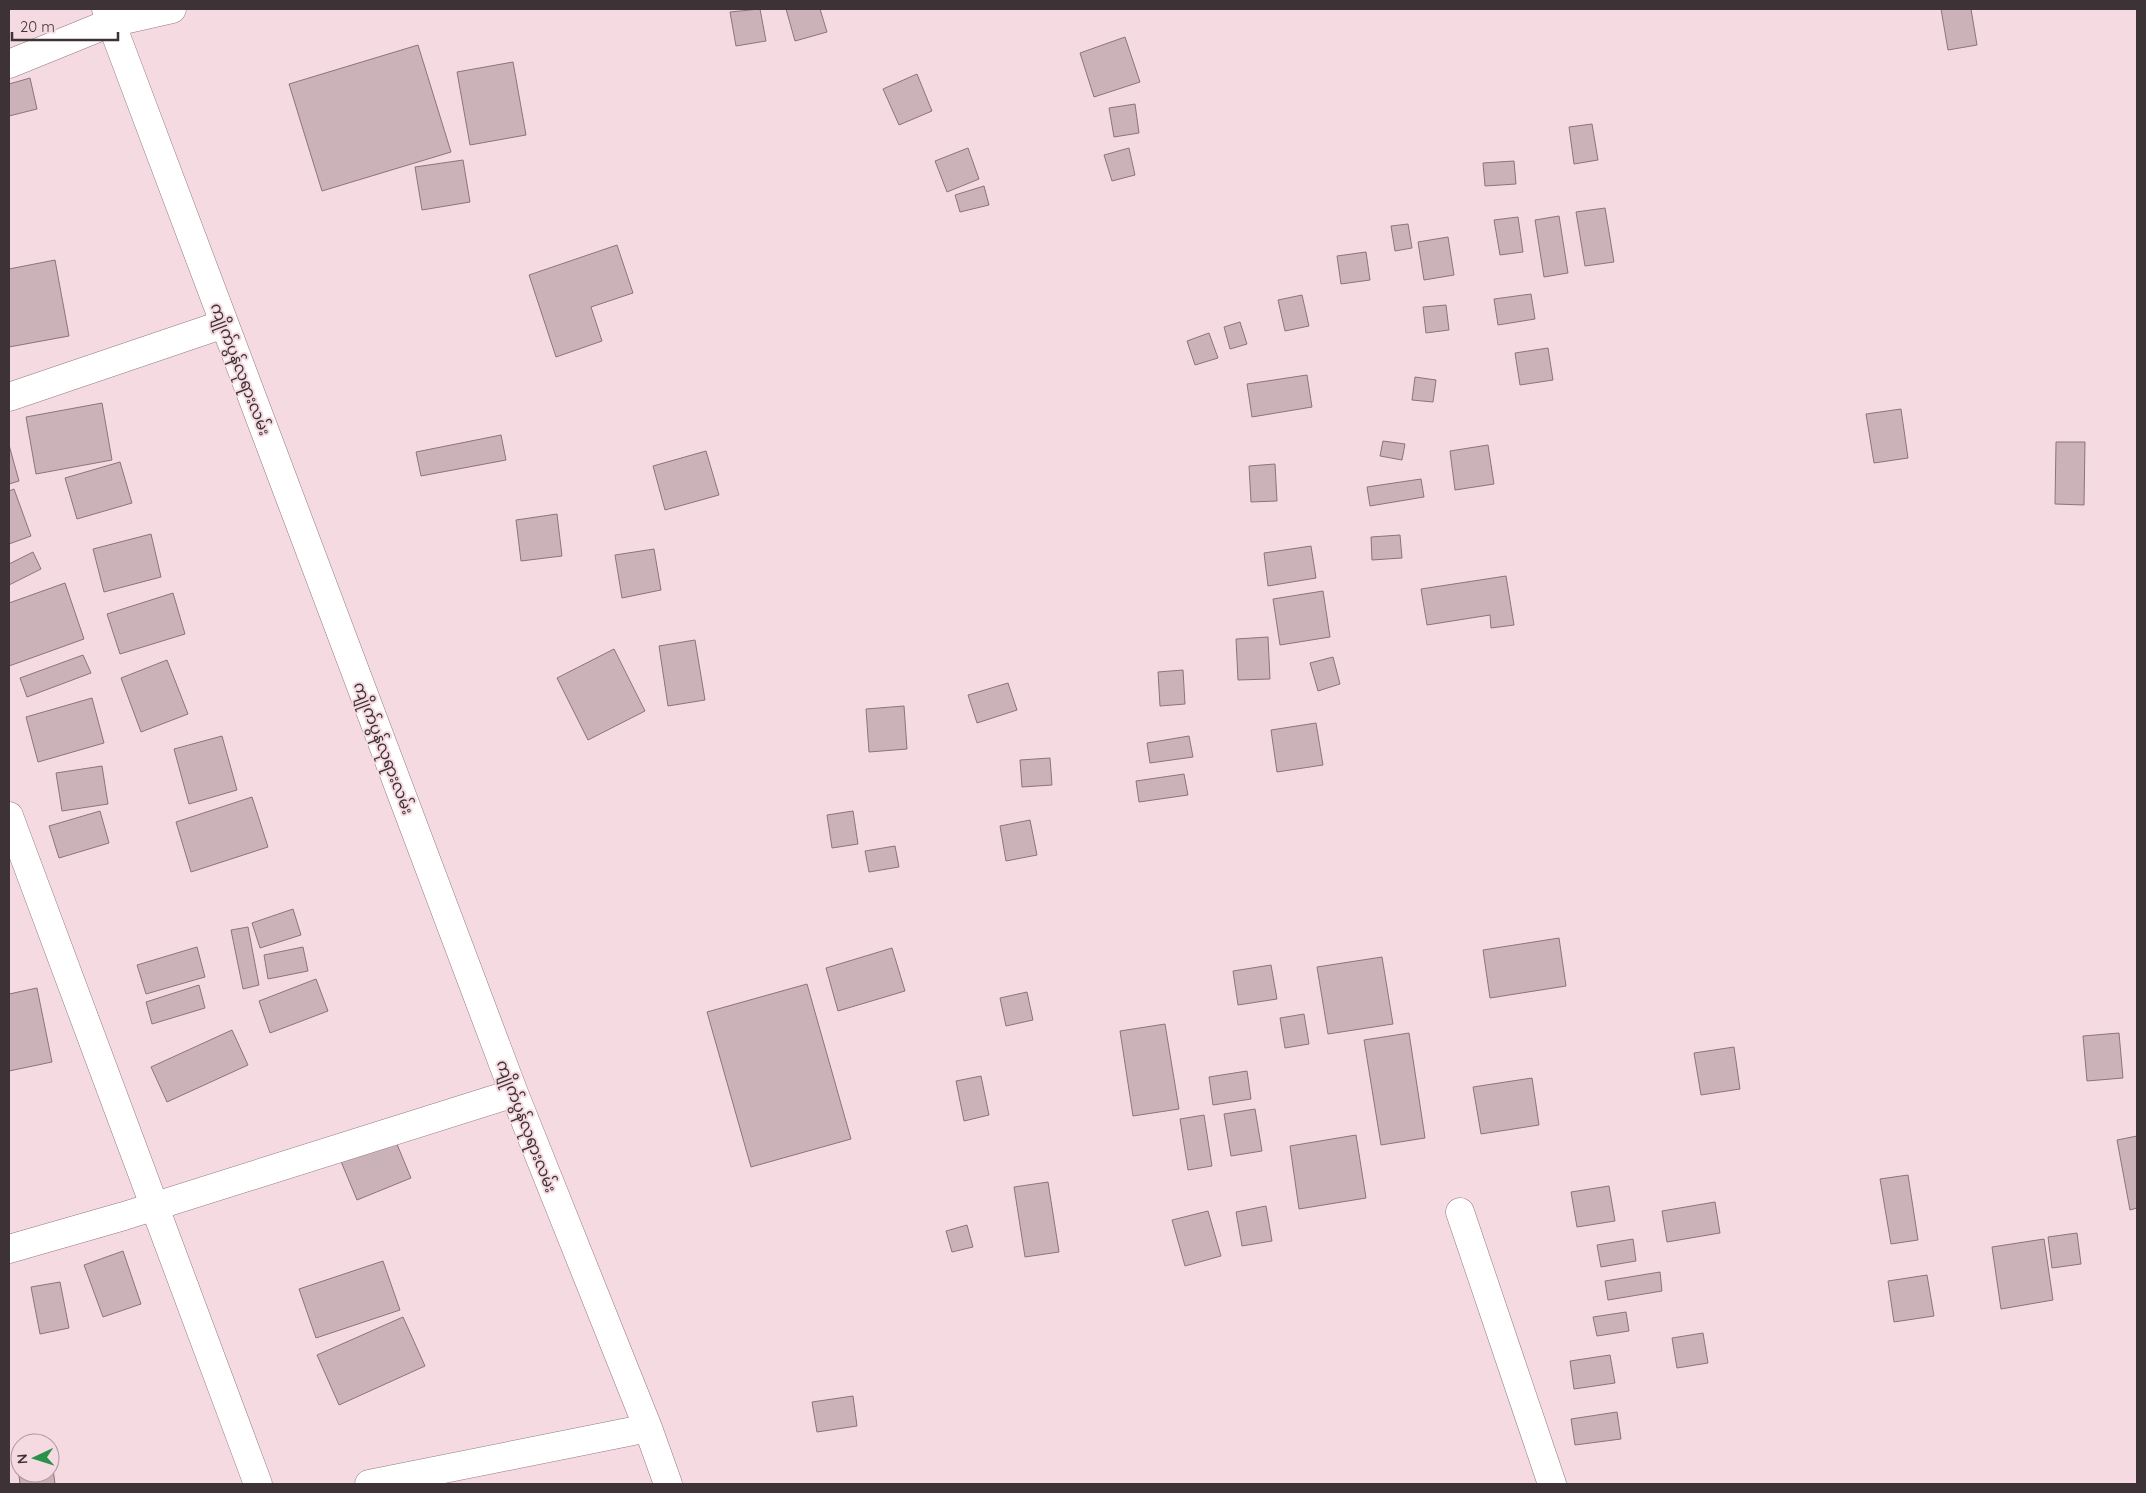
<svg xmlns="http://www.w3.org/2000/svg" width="2146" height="1493" font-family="Quicksand,'Noto Sans Myanmar',sans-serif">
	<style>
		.building { fill: #cbb1b8; stroke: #8c747b }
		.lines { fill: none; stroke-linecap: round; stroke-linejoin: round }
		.minor-casing { stroke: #927980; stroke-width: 29 }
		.minor { stroke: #fff; stroke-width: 28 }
		.labels { text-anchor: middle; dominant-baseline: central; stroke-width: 4; stroke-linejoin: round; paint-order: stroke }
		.street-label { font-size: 16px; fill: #3d3235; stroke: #f6dae2 }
	</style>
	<rect width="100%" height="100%" fill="#f6dae2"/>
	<!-- building -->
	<path class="building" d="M760,9l6,32 -30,5 -6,-34z
		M786,9h34l7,23 -32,9z
		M1941,9h30l6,36 -29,5z
		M1125,37l15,45 -46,15 -14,-44z
		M418,45l33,107 -129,39 -33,-107z
		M513,62l13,73 -56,10 -13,-73z
		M917,74l15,37 -33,14 -16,-36z
		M30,78l7,31 -28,7v-32z
		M1135,104l4,29 -25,4 -5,-29z
		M1592,124l6,36 -24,4 -5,-37z
		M968,148l11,31 -32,13 -12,-31z
		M1129,148l6,27 -23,6 -8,-26z
		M463,160l7,42 -48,8 -7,-43z
		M1514,161l2,23 -31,2 -2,-23z
		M984,186l5,19 -29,7 -5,-17z
		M1605,208l9,54 -29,4 -9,-54z
		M1559,216l9,57 -24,4 -9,-57z
		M1518,217l5,35 -23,3 -6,-35z
		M1408,224l4,24 -17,3 -4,-25z
		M1448,237l6,38 -30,5 -6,-38z
		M617,245l16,48 -42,14 11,34 -46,16 -27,-82z
		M1366,252l4,28 -29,4 -4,-28z
		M55,260l14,76 -60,11v-78z
		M1531,294l4,25 -37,6 -4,-26z
		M1302,295l7,31 -24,5 -7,-31z
		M1446,305l3,25 -23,3 -3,-26z
		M1240,322l7,22 -17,5 -6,-22z
		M1209,333l9,25 -23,7 -8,-24z
		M1548,348l5,32 -33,5 -5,-32z
		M1307,375l5,32 -60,10 -5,-33z
		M1415,377l21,3 -3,22 -21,-2z
		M102,403l10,57 -76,14 -10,-57z
		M1901,409l7,49 -34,5 -8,-49z
		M501,435l5,25 -85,16 -5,-24z
		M1383,441l22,3 -3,16 -22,-4z
		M2056,442h29l-1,63 -29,-1z
		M9,445l10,36 -10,3z
		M1488,445l6,39 -39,6 -5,-39z
		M706,451l13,44 -54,15 -12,-44z
		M120,462l12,41 -55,16 -12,-41z
		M1275,464l2,37 -26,1 -2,-36z
		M1421,479l3,18 -54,9 -3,-19z
		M14,489l17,47 -22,8v-53z
		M557,514l5,42 -41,5 -5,-41z
		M151,534l10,43 -57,15 -11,-43z
		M1400,535l2,23 -30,2 -1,-23z
		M1311,546l5,32 -48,8 -4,-33z
		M654,549l7,41 -39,8 -7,-43z
		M33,552l8,17 -32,16v-21z
		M1506,576l8,49 -23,3 -1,-13 -63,10 -6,-36z
		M65,583l19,56 -75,27v-63z
		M1323,591l7,46 -50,8 -7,-46z
		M173,593l12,41 -65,20 -13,-40z
		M1268,637l2,42 -32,1 -2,-41z
		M695,640l10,60 -37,6 -9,-60z
		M614,649l31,62 -57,29 -31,-62z
		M83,655l8,18 -64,24 -7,-19z
		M1333,657l7,27 -22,7 -8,-28z
		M167,660l21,54 -47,18 -20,-54z
		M1183,670l2,34 -25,2 -2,-34z
		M1008,683l9,27 -40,13 -9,-28z
		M92,698l12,45 -66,19 -12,-45z
		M904,706l3,43 -38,3 -3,-43z
		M1316,723l7,42 -46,7 -6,-42z
		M222,736l15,54 -48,14 -15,-55z
		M1189,736l4,21 -43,6 -3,-20z
		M1050,758l2,27 -30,2 -2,-27z
		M102,766l6,38 -46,7 -6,-38z
		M1184,774l4,21 -49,7 -3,-21z
		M252,797l16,50 -77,25 -15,-50z
		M100,811l9,32 -50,15 -10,-32z
		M853,811l5,33 -26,4 -5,-33z
		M1030,820l7,35 -31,6 -6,-35z
		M895,846l4,21 -30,5 -4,-21z
		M293,909l8,26 -41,13 -8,-25z
		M248,927l11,58 -16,4 -12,-59z
		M1559,938l7,48 -76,12 -7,-48z
		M197,947l8,30 -59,17 -9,-29z
		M303,947l5,24 -40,8 -4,-24z
		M892,948l13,43 -67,20 -12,-43z
		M1382,957l11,67 -65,10 -11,-67z
		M1271,965l6,34 -39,6 -5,-34z
		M316,979l12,32 -58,22 -11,-32z
		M807,984l44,155 -100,28 -44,-155z
		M199,985l6,23 -53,16 -6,-22z
		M37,988l15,74 -43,9v-77z
		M1027,992l6,28 -27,6 -6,-28z
		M1304,1014l5,30 -24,4 -5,-30z
		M1165,1024l14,85 -46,7 -13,-85z
		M232,1030l16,35 -81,37 -16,-35z
		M1409,1033l16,105 -44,7 -17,-105z
		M2119,1033l4,45 -36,3 -4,-45z
		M1734,1047l6,42 -39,6 -7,-42z
		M1247,1071l4,28 -38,6 -4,-28z
		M981,1076l8,39 -25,6 -8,-40z
		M1532,1078l7,47 -58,9 -8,-47z
		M1255,1109l7,42 -31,5 -7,-42z
		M1204,1115l8,51 -24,4 -8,-51z
		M1356,1135l10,63 -67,11 -9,-63z
		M2137,1136v72l-7,2 -13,-70z
		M394,1137l17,41 -54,22 -17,-41z
		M1908,1175l10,65 -27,4 -11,-65z
		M1048,1182l11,70 -34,5 -11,-70z
		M1609,1186l6,35 -38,6 -6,-35z
		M1715,1202l5,31 -53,9 -5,-31z
		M1266,1206l6,35 -30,5 -6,-34z
		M1208,1211l13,45 -36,10 -13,-46z
		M967,1225l6,22 -21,5 -6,-21z
		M2077,1233l4,31 -29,4 -4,-31z
		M1633,1239l3,22 -35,6 -4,-22z
		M2044,1239l9,61 -52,9 -9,-62z
		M123,1251l18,53 -38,13 -19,-52z
		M383,1261l17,49 -84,28 -17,-49z
		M1660,1272l2,19 -54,9 -3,-19z
		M1927,1275l7,41 -40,6 -6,-41z
		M60,1282l9,46 -29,6 -9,-47z
		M1626,1312l3,19 -32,5 -4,-19z
		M403,1317l22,49 -86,39 -22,-50z
		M1703,1333l5,30 -31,5 -5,-30z
		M1610,1355l5,28 -41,6 -4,-28z
		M853,1396l4,30 -40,6 -5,-30z
		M1617,1412l4,27 -46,6 -4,-26z
		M50,1446l5,38h-35l-4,-34 4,-1v24h30z"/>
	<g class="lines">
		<!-- minor casing -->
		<g class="minor-casing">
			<path id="minor" d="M106,9l408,1084 134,335 20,56
				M9,64l101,-41 62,-14
				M9,397l215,-73
				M9,816l249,668
				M1460,1212l92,272
				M9,1249l115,-33 390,-123
				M369,1484l279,-56"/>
		</g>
		<!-- minor -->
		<use href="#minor" class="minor"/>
	</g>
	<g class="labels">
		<!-- street labels -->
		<g class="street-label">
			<text transform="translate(241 369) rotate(69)">ကျိုက်ပွန်လုရားလမ်း</text>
			<text transform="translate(384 748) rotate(69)">ကျိုက်ပွန်လုရားလမ်း</text>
			<text transform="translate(527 1126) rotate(69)">ကျိုက်ပွန်လုရားလမ်း</text>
		</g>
	</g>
	<!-- border -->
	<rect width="2146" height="1493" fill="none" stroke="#3d3235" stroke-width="20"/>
	<!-- north arrow -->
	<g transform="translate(35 1458) rotate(266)"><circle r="24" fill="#f6dae2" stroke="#ac979d"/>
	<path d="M0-4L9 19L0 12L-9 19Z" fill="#29924a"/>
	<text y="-8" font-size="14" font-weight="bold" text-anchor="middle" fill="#3d3235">N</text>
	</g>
	<!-- scale -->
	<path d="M12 32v8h106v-8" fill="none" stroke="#3d3235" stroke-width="2.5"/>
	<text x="20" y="32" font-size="15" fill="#3d3235" stroke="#f6dae2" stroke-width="4" paint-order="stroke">20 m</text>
</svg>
